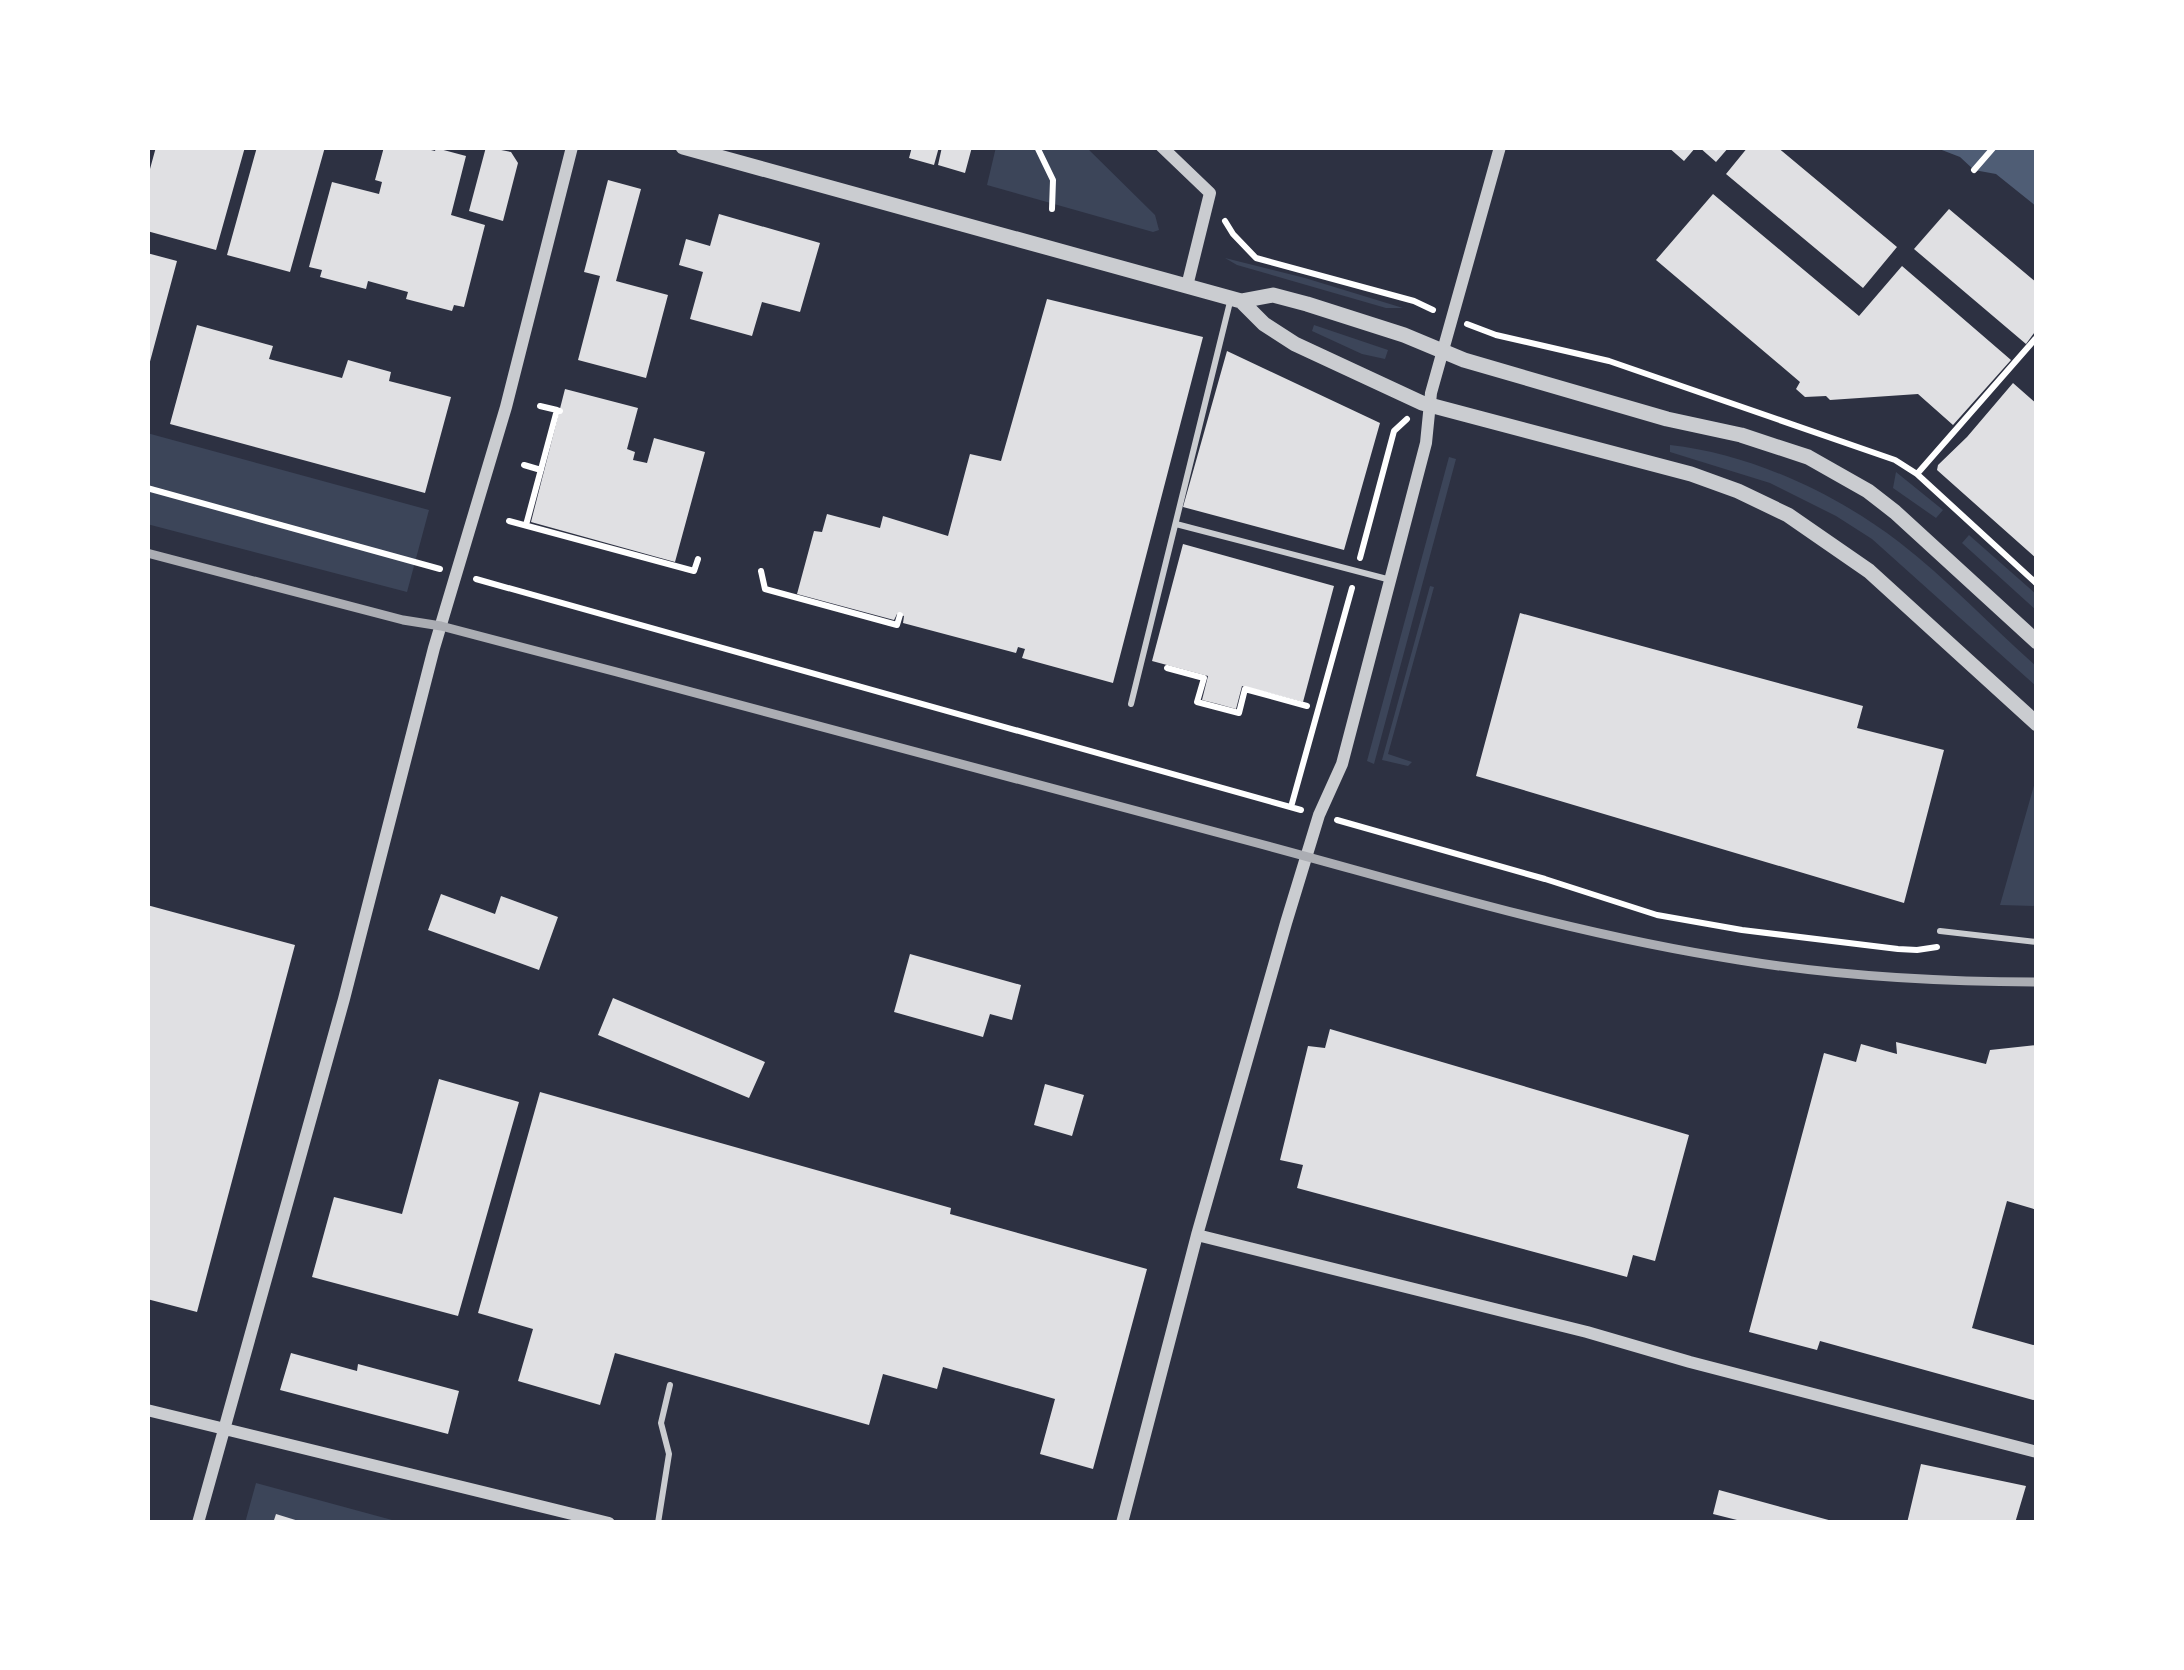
<svg xmlns="http://www.w3.org/2000/svg" width="2184" height="1670" font-family="Rubik,sans-serif">
	<style>
		.green { fill: #3c4559 }
		.water { fill: #4f5d75 }
		.building { fill: #e0e0e3 }
		.lines { fill: none; stroke-linecap: round; stroke-linejoin: round }
		.path { stroke: #fff; stroke-width: 6 }
		.service { stroke: #caccd0; stroke-width: 6 }
		.minor { stroke: #caccd0; stroke-width: 12 }
		.tertiary { stroke: #caccd0; stroke-width: 15 }
		.rail { stroke: #abadb3; stroke-width: 9 }
	</style>
	<rect width="100%" height="100%" fill="#2d3142"/>
	<!-- green -->
	<path class="green" d="M996,147h90l69,68 4,15 -6,2 -166,-47z
		M1225,258l80,20 98,30h-17l-149,-43z
		M1314,325l74,25 -3,9 -23,-5 -50,-23z
		M147,433l282,77 -22,82 -260,-68z
		M1670,445c81,9 165,48 229,97 49,38 92,84 138,125v20l-165,-148 -36,-23 -66,-33 -100,-31z
		M1449,457l7,2 -82,305 -7,-3z
		M1896,472l47,38 -7,8 -43,-30z
		M1969,535l68,60v16l-75,-68z
		M1430,586l4,1 -46,167 24,8 -4,4 -26,-6z
		M2035,782l2,124 -37,-1z
		M256,1483l136,37 -1,3h-85l-30,-8 -3,8h-28z"/>
	<!-- water -->
	<path class="water" d="M1934,147h103v60l-41,-33 -22,-4 -14,-13z"/>
	<!-- building -->
	<path class="building" d="M156,147h89l-29,103 -69,-19v-51z
		M257,147h68l-35,125 -63,-17z
		M384,147h35l16,4 1,-3 30,8 -15,59 34,10 -21,82 -10,-2 -2,6 -46,-12 2,-7 -40,-11 -2,8 -46,-12 2,-7 -13,-3 23,-85 47,12 3,-12 -7,-2z
		M486,147l25,5 7,11 -15,58 -34,-10z
		M912,147h27l-5,18 -25,-7z
		M942,147h30l-7,26 -27,-8z
		M1668,147h28l-12,14z
		M1699,147h30l-13,15z
		M1748,147h29l120,100 -34,41 -137,-114z
		M608,180l33,9 -25,92 52,14 -22,83 -68,-18 22,-84 -16,-4z
		M1713,194l146,122 43,-50 109,94 -58,65 -35,-31 -88,6 -4,-4 -21,1 -9,-8 4,-7 -144,-122z
		M1949,209l88,74v46l-11,15 -112,-95z
		M719,214l101,29 -20,69 -38,-10 -10,34 -62,-17 13,-47 -24,-7 7,-26 24,7z
		M147,253l30,8 -29,108h-1z
		M1047,299l156,38 -90,346 -91,-25 3,-9 -7,-2 -2,6 -113,-30 1,-7 -7,-2 -3,6 -97,-26 17,-63 8,1 5,-18 53,14 3,-12 65,20 22,-82 31,7z
		M197,325l76,21 -4,13 73,19 6,-18 43,12 -2,9 62,16 -26,96 -255,-69z
		M1227,351l153,72 -36,127 -161,-43z
		M2013,383l24,21v155l-100,-89 1,-5 29,-28z
		M565,389l73,19 -11,41 8,3 -2,8 14,3 7,-25 51,14 -30,110 -144,-40z
		M1183,544l151,42 -31,116 -61,-16 -6,23 -18,-5 -16,-4 6,-24 -56,-15z
		M1520,613l343,93 -6,22 87,22 -40,153 -428,-127z
		M441,894l54,20 6,-18 57,21 -19,53 -111,-40z
		M147,905l148,40 -98,367 -50,-13z
		M910,954l111,31 -9,35 -22,-6 -7,23 -89,-25z
		M613,998l152,64 -16,36 -151,-63z
		M1330,1029l359,106 -34,126 -22,-6 -6,22 -330,-89 6,-23 -23,-5 28,-114 17,2z
		M1896,1042l90,22 4,-14 47,-5v165l-30,-9 -35,127 65,18v55l-217,-60 -3,9 -68,-18 75,-279 32,9 5,-18 36,10z
		M439,1079l80,23 -61,214 -146,-39 22,-80 68,17z
		M1045,1084l39,11 -12,41 -38,-11z
		M540,1092l411,116 -1,6 197,55 -54,200 -53,-15 15,-55 -112,-32 -6,22 -54,-15 -14,51 -254,-72 -15,52 -82,-24 15,-52 -55,-16z
		M291,1353l66,18 1,-7 101,27 -11,43 -168,-44z
		M1921,1464l105,22 -11,37h-108z
		M1719,1490l117,32v1h-87l-36,-9z
		M276,1514l26,8 -1,1h-28z"/>
	<g class="lines">
		<!-- path -->
		<path class="path" d="M1040,147l-2,2 15,31 -1,29
			M1974,170l20,-23
			M1225,221l8,13 23,24 158,43 19,9
			M1467,324l29,11 113,26 286,99 22,14 120,110
			M540,406l17,4
			M524,465l17,5
			M1917,474l120,-137
			M147,488l293,81
			M509,521l185,50 4,-12
			M526,525l31,-115 3,1
			M1360,558l34,-127 13,-12
			M761,571l4,18 132,36 3,-10
			M476,579l825,231
			M1167,668l37,10 -7,24 42,11 6,-24 62,17
			M1291,807l61,-219
			M1337,820l208,59 112,36 85,15 156,19 19,1 20,-3"/>
		<!-- service -->
		<path class="service" d="M1176,524l211,55
			M1131,704l99,-402
			M1940,931l97,11
			M658,1523l11,-69 -8,-31 9,-38"/>
		<!-- minor -->
		<path class="minor" d="M1162,147l48,46 -23,93
			M1197,1235l390,97 103,30 347,90
			M147,1410l462,113
			M198,1523l146,-524 90,-351 72,-241 66,-260
			M1122,1523l75,-288 89,-312 33,-108 23,-51 84,-321 5,-50 69,-246"/>
		<!-- tertiary -->
		<path class="tertiary" d="M683,147l558,154 32,-6 34,9 97,31 60,25 203,59 74,16 67,22 60,34 27,21 142,130
			M1241,301l23,23 31,20 127,59 269,71 47,17 50,24 81,56 168,153"/>
		<!-- rail -->
		<path class="rail" d="M147,553l256,67 38,6c266,69 531,141 797,212 166,44 331,96 501,122 98,16 199,22 298,22"/>
	</g>
	<!-- border -->
	<rect width="2184" height="1670" fill="none" stroke="#ffffff" stroke-width="300"/>
</svg>
